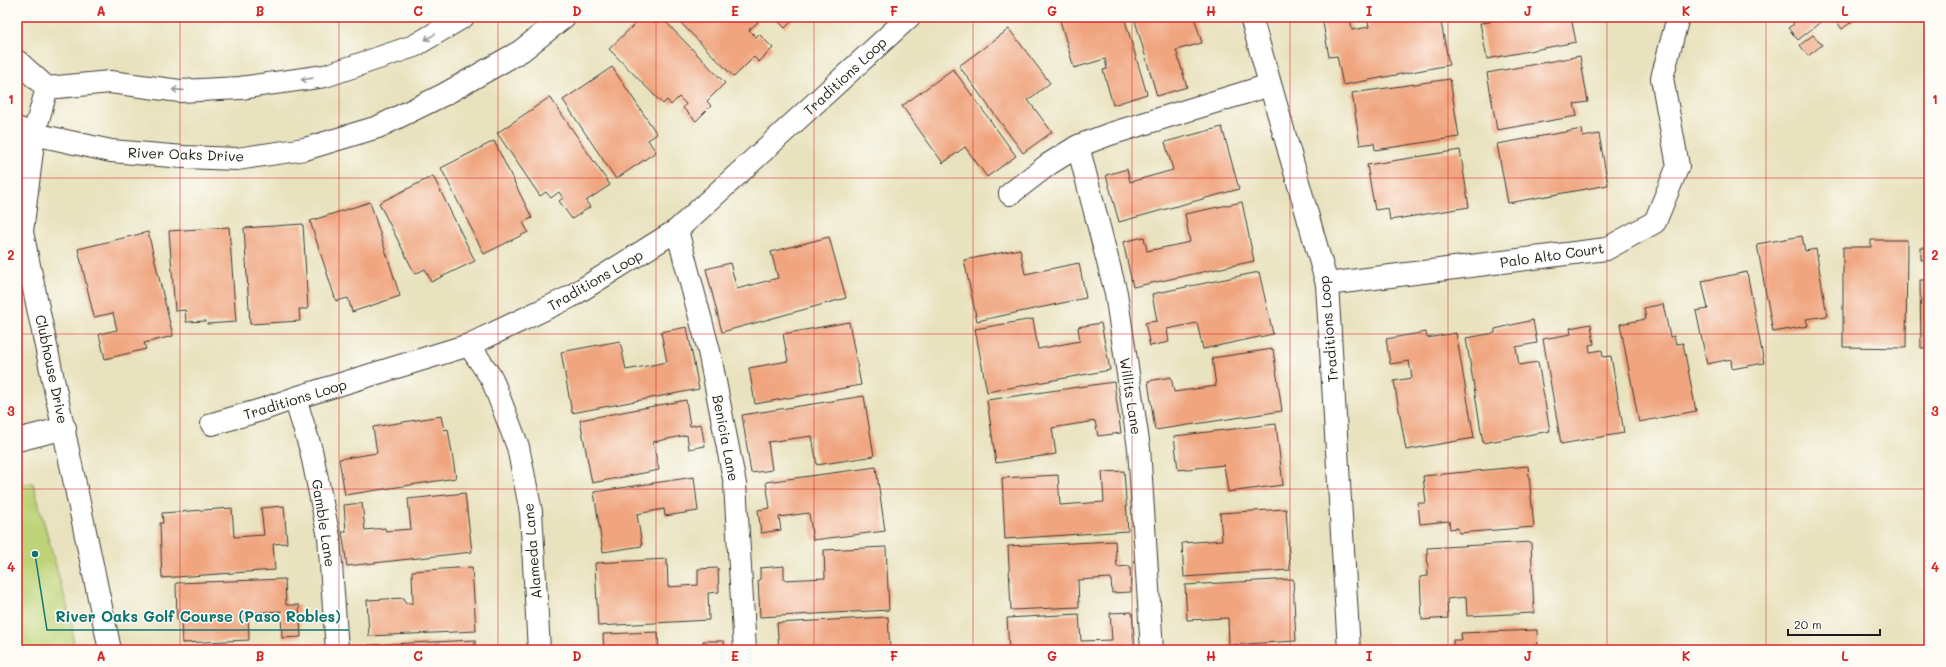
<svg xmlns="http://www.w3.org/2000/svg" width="1946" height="667" font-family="Mali,sans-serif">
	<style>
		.green { fill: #bed377; stroke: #6d784a }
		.building { fill: #f0a57f }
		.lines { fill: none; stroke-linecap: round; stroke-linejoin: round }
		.minor-casing { stroke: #3b3a34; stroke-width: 24 }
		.minor { stroke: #fff; stroke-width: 22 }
		.oneway { stroke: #999 }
		.grid { fill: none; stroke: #d62828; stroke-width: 1; stroke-opacity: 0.55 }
		.labels { text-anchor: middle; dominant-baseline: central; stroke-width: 3; stroke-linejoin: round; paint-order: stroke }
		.street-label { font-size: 14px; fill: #1c1c1c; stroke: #fdfcf7 }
		.leader { fill: none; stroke: #0f766e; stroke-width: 1.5 }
		.callout-dot { fill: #0f766e; stroke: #fdfcf7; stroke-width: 1.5 }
		.callout-label { font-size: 15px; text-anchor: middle; font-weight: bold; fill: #0f766e; stroke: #fdfcf7; stroke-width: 3; stroke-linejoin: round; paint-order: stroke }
		.neatline { fill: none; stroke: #d62828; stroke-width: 1.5 }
		.grid-label { font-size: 13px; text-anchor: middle; font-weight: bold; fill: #d62828 }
	</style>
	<rect width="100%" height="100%" fill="#fdfcf7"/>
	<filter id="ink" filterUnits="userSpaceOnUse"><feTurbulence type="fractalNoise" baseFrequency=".025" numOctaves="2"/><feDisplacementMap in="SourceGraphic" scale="8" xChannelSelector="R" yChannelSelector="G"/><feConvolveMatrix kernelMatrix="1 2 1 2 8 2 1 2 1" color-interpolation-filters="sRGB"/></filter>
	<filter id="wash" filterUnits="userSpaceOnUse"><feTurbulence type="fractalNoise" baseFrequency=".012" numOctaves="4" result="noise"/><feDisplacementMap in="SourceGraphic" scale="16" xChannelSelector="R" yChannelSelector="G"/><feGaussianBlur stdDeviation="0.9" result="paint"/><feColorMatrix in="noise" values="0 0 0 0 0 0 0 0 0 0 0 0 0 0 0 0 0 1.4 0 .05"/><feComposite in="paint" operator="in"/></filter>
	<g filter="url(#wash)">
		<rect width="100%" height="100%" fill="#e9e2be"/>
		<!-- green -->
		<path class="green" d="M33,483l39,141 2,26h-57v-166z"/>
		<g id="blocks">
			<!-- building -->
			<path class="building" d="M642,17h19l64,66 -18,18 4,5 -15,15 -13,-13 3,-4 -7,-7 -8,8 -4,-5 -4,4 -54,-55z
				M675,17h78l5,5 -9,8 7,7 3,-3 14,14 -14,14 -5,-5 -20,20z
				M774,17h22l-11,11z
				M1059,17h65l23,77 -34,11 -10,-35 4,-1 -2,-10 -31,9z
				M1134,17h60l8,26 -26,7 11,37 -30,9z
				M1322,17h28l2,13 17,-3 -2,-10h73l9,48 -106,20 -6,-29 -8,1z
				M1489,17h82l5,25 -89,17 -7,-36 10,-1z
				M1788,17h33l2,3 -25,20 -10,-12 6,-4z
				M1833,17h25l-16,12z
				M1009,29l41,54 -22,17 24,32 -29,21 -64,-87z
				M1813,35l9,10 -14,11 -8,-11z
				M1580,56l8,46 -14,2 3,12 -80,14 -10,-57z
				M612,67l45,67 -9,6 8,12 -40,27 -53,-79z
				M953,69l63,87 -29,21 -22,-30 -22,16 -41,-57z
				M1450,79l9,58 -84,13 -1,-7 -14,2 -8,-52z
				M550,97l60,88 -24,16 4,6 -18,12 -13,-18 4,-3 -4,-6 -8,6 -5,-6 -6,4 -43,-63z
				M1222,127l17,62 -120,33 -13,-47 21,-6 3,13 43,-12 -8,-28z
				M1582,129l1,8 16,-3 9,51 -100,18 -11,-59z
				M494,141l38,77 -9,4 5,10 -44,22 -43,-86z
				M1460,150l9,57 -79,13 -2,-12 -13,2 -8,-45z
				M433,176l42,85 -44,21 -6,-13 -10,5 -36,-71z
				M370,202l30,94 -48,16 -4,-14 -12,3 -26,-80z
				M1242,202l12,59 -121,26 -10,-45 21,-5 3,14 43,-9 -5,-28z
				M303,224l5,85h-9l1,12 -50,3 -6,-96z
				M229,227l7,95 -29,2 -1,-3 -20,1 -1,-12 -10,1 -6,-80z
				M148,232l25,104 -29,7 2,6 -41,10 -6,-25 18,-4 -4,-17 -19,4 -16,-68z
				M1802,236l3,15 11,-2 11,67 -21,3 2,7 -35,6 -16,-88z
				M829,237l17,61 -124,34 -16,-63 24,-6 7,26 41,-11 -7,-26z
				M1871,240h36l-1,108 -63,-1v-100h28z
				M1921,248h8v12h-8z
				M1020,249l5,25 54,-11 7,35 -109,23 -13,-61z
				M1259,272l14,62 -70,15 -6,-26 -30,6 2,13 -19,4 -5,-23 12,-2 -5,-27z
				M1747,272l17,91 -32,6 -1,-10 -24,5 -11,-53 12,-2 -6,-28z
				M1920,280h9v68h-8z
				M1663,304l7,33 4,-1 2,8 7,-1 13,68 -57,11 -19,-98 26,-5 -2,-11z
				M1033,319l5,30 42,-8 -2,-14 23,-4 9,47 -123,22 -12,-63z
				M1533,320l4,23 -21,4 3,18 19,-3 12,69 -67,12 -17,-105 29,-5v-4z
				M849,322l12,63 -106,19 -6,-36 39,-7 -5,-27z
				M1591,324l3,20 -5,1 1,7 12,-2 1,7 8,-1 13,77 -63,11 -18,-105 28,-5 -1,-6z
				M687,327l12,62 -127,24 -11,-61 59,-11 6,29 41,-8 -6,-30z
				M1426,332l1,6 29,-5 18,105 -68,12 -12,-69 18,-3 -3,-17 -19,3 -4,-25z
				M1273,349l9,62 -127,19 -7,-49 23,-4 3,15 42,-6 -4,-28z
				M1114,382l7,51 -23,3 -3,-15 -43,7 4,26 -60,9 -9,-63z
				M864,396l10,60 -57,9 -5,-29 -44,6 4,28 -21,3 -9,-58z
				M686,400l4,26 11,-2 4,22 -16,3 -2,-14 -34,7 6,28 -67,13 -12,-63z
				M441,416l3,14 4,-1 8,49 -111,17 -6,-36 38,-6 -4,-26z
				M1276,424l7,61 -55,7 -4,-27 -46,5 -4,-34z
				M1528,466l6,61 -75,6 -1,-5 -8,1 -1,-8 -29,3 -2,-21h8l-3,-27z
				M876,467l9,64 -72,9 -4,-27 -30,4 2,13 -20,3 -3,-23 12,-2 -4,-26z
				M1124,471l4,60 -123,8 -3,-61 56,-3 2,30 44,-3 -2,-30z
				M694,477l4,34 -33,5 -1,-7 -27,5 5,32 -39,6 -9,-60z
				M465,493l7,59 -125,14 -5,-34h4l-2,-27 18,-2 3,27 20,-2 1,3 25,-2 -3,-30z
				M284,506l3,37 -14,1 2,26 -113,8 -2,-55h3l-1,-10 70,-5 2,29 30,-2 -3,-27z
				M1286,509l4,61 -106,7 -2,-34 40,-3 -2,-27z
				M1115,541l2,26 13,-1 1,26 -19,1 -1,-15 -33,2 1,27 -68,3 -3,-64z
				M1531,542l3,71 -67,3 -1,-19 -19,2 1,19 -26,2 -2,-43 8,-1 -1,-28z
				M886,547l3,63 -129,7 -2,-37h2v-12l24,-2v14l41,-2 -1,-28z
				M667,559l1,28 30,-2v-16l20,-1 1,24 -11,1 1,27 -111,6 -3,-63z
				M472,567l4,64 -107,5 -2,-36 37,-2 1,5h8l-1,-32z
				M285,579l1,26h13l2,32 -19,1 -1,-27 -33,2 1,27 -67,3 -1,-23h-4l-1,-37z
				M1293,579l3,62 -67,4 -1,-27 -41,2 -2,-35z
				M1132,612l3,34 -15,1v3h-111l-2,-32 72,-4 2,27 31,-1 -2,-27z
				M888,617l2,33h-111l-2,-27z
				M1537,630l1,20h-85v-10h9l-1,-7z
				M658,632l1,18h-55l-1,-16z
				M475,640v10h-106v-5z
				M703,641h21l1,9h-21z
				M245,648v2h-16v-1z
				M1444,648l1,2h-21v-1z"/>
		</g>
	</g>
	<g filter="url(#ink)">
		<use href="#blocks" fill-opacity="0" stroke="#3b3a34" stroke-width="1"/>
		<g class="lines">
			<!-- minor casing -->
			<g class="minor-casing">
				<path id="minor" d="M1251,17l76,267 22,366
					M17,61l30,27 63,-6 70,9 60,-3 85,-12 89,-30 49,-29
					M47,88l-13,46 -12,98 88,418
					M17,128l17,6 77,17 73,6 53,2 68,-10 73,-22 67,-33 76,-43 43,-34
					M1010,194l39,-30 29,-18
					M677,230l32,121 26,133 10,166
					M1327,284l279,-35 49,-27 23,-56 -16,-88 16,-61
					M469,345l23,34 26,68 13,65 8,138
					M295,398l16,52 18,87 8,113
					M212,424l49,-14 34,-12 174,-53 101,-48 107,-67 232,-213
					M17,440l48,-12
					M1152,650l-13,-202 -23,-155 -38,-147 32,-12 160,-49"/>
			</g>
			<!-- minor -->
			<use href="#minor" class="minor"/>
		</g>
		<!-- one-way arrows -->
		<defs><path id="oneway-shaft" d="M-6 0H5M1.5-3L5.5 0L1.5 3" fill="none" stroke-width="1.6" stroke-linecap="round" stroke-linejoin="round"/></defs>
		<g class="oneway">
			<use href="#oneway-shaft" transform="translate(430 37) rotate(149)"/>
			<use href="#oneway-shaft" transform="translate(307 79) rotate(172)"/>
			<use href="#oneway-shaft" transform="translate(178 90) rotate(-176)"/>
		</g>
	</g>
	<!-- grid -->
	<path class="grid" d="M180,17v633M339,17v633M498,17v633M656,17v633M814,17v633M973,17v633M1132,17v633M1290,17v633M1448,17v633M1607,17v633M1766,17v633M17,178h1912M17,334h1912M17,489h1912"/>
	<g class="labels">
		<!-- street labels -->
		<g class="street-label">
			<text transform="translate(845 76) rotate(-43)">Traditions Loop</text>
			<text transform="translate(186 154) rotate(2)">River Oaks Drive</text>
			<text transform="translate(1552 255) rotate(-8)">Palo Alto Court</text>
			<text transform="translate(595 280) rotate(-30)">Traditions Loop</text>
			<text transform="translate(1328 329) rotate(-95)">Traditions Loop</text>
			<text transform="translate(52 369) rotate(78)">Clubhouse Drive</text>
			<text transform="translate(1131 396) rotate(81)">Willits Lane</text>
			<text transform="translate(295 399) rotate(-17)">Traditions Loop</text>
			<text transform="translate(726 438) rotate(79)">Benicia Lane</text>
			<text transform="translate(324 523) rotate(81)">Gamble Lane</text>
			<text transform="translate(532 551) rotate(-95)">Alameda Lane</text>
		</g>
	</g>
	<!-- callouts -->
	<path class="leader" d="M35 554L47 630H349"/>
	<circle class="callout-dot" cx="35" cy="554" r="4"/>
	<g class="callout-label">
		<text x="198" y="622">River Oaks Golf Course (Paso Robles)</text>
	</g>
	<!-- margin -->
	<rect width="1946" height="667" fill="none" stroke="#fdfcf7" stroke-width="44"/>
	<!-- scale -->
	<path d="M1788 629v6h92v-6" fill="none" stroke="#1c1c1c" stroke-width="2"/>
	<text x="1794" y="629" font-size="12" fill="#1c1c1c" stroke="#fdfcf7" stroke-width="3" paint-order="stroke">20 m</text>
	<rect x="22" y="22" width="1902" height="623" class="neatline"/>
	<g class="grid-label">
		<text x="101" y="16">A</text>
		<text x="260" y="16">B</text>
		<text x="418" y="16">C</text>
		<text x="577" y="16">D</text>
		<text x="735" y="16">E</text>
		<text x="894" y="16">F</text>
		<text x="1052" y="16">G</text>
		<text x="1211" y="16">H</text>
		<text x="1369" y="16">I</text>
		<text x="1528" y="16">J</text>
		<text x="1686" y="16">K</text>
		<text x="1845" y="16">L</text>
		<text x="11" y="104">1</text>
		<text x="1935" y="104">1</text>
		<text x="11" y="260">2</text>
		<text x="1935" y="260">2</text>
		<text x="11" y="416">3</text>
		<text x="1935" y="416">3</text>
		<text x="11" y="572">4</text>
		<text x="1935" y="572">4</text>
		<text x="101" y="661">A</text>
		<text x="260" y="661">B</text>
		<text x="418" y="661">C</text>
		<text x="577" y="661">D</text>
		<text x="735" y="661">E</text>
		<text x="894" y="661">F</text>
		<text x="1052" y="661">G</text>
		<text x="1211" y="661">H</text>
		<text x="1369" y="661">I</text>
		<text x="1528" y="661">J</text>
		<text x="1686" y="661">K</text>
		<text x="1845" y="661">L</text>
	</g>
</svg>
